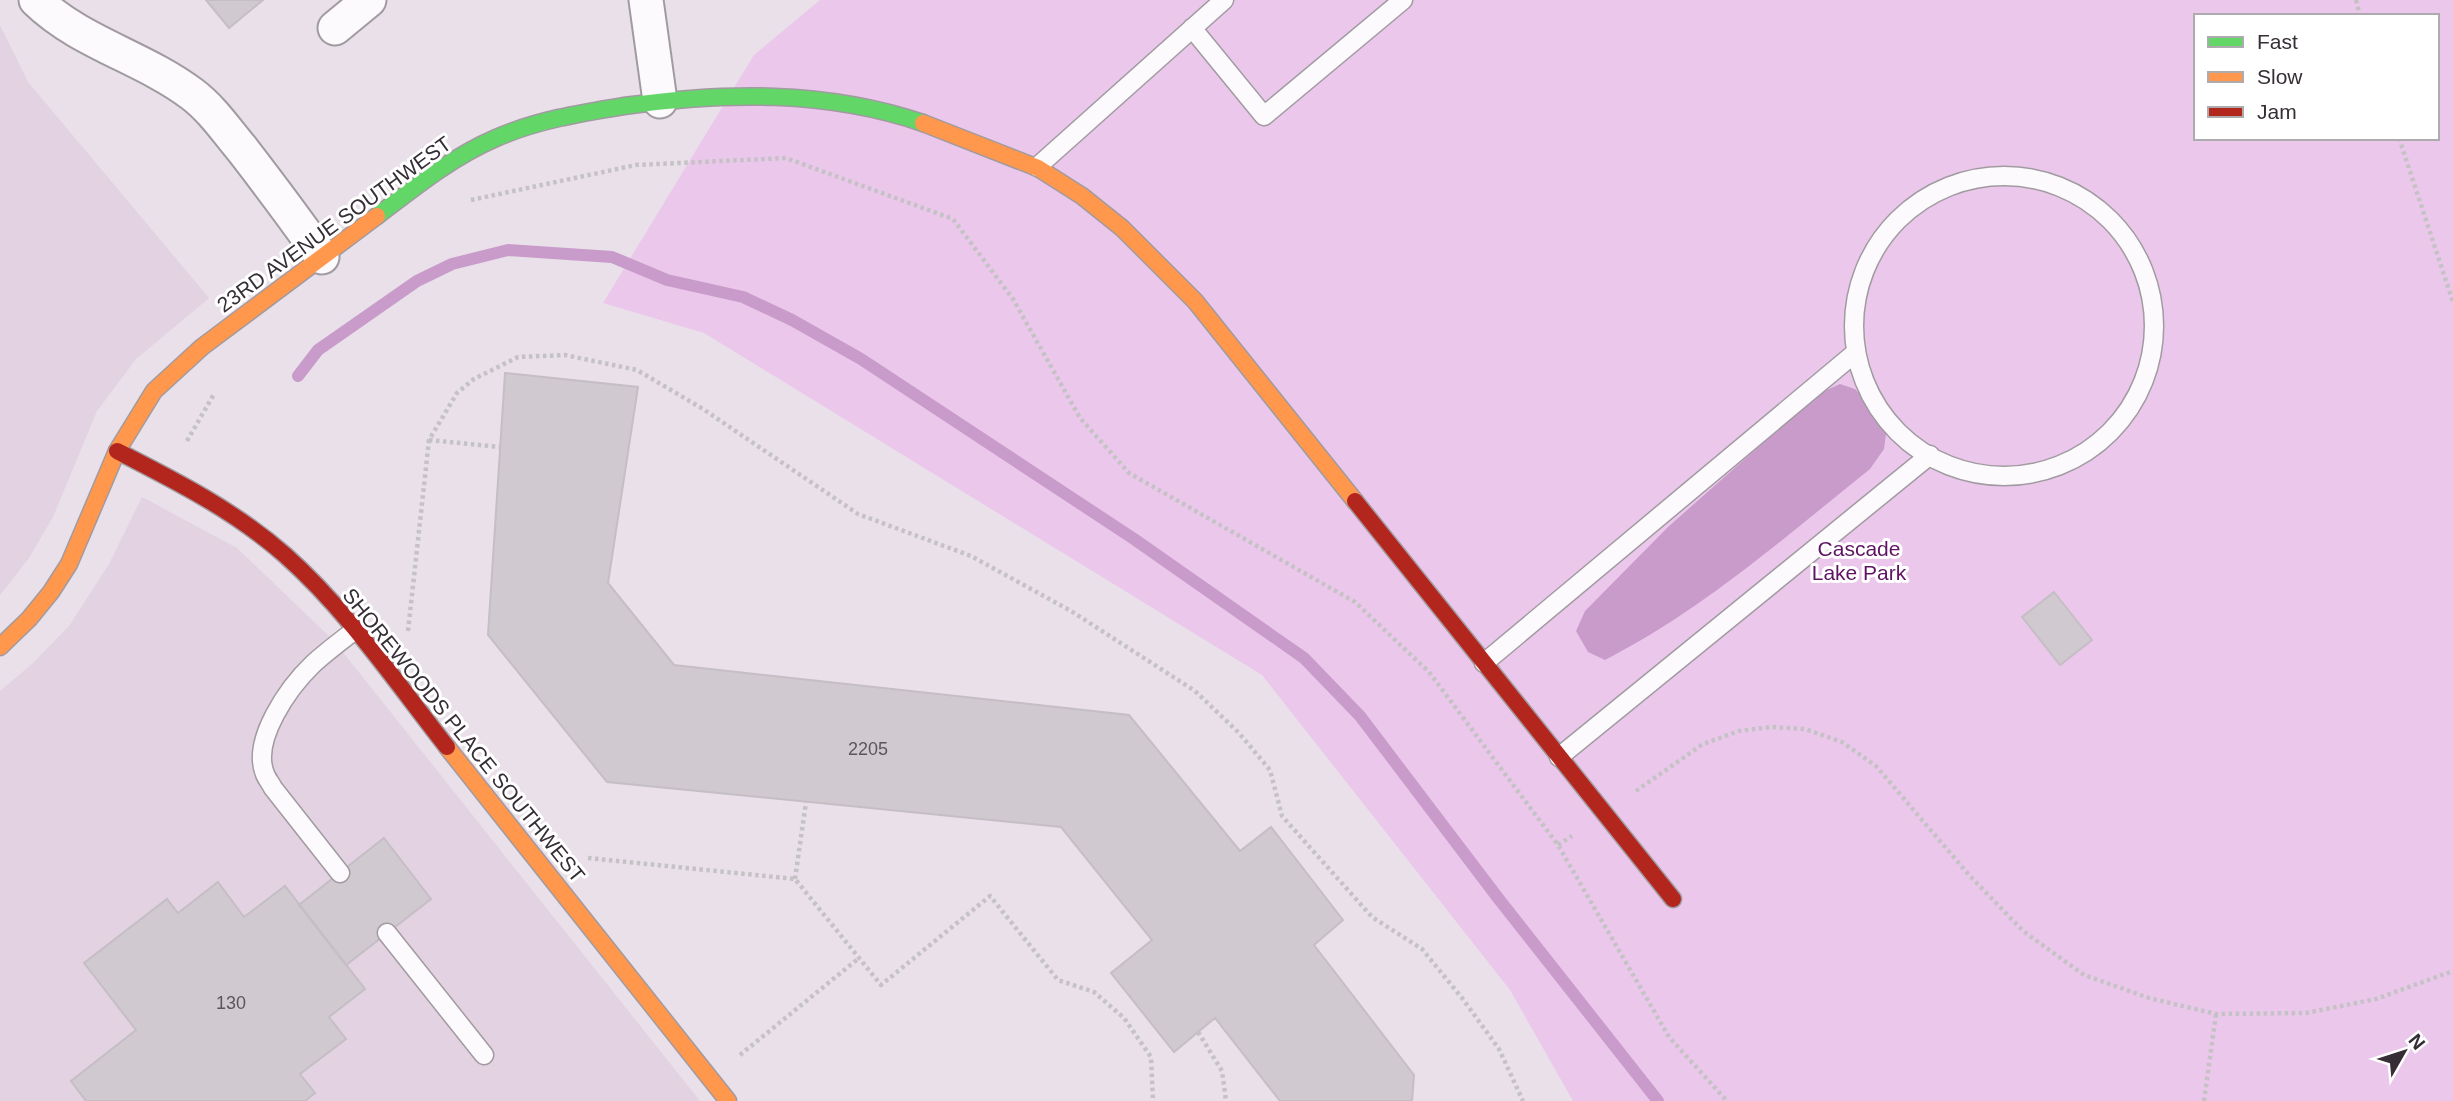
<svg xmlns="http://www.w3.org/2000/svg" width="2453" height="1101" font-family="Arial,sans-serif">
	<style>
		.built { fill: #e3d2e2 }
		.green { fill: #ebc8eb; fill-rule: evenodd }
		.water { fill: #c99bca }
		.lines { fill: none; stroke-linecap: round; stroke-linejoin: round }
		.stream { stroke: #c99bca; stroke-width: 12 }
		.building { fill: #d0c9d0; stroke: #c5bec5; stroke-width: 2 }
		.lane-casing { stroke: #a19ba1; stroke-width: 21 }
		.street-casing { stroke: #a19ba1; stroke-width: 37 }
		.fast-casing { stroke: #a19ba1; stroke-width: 19 }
		.slow-casing { stroke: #a19ba1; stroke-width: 19 }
		.jam-casing { stroke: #a19ba1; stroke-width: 19 }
		.path { stroke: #c5c2c5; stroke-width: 4.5; stroke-dasharray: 3.5 3.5; stroke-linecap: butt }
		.lane { stroke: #fcfafc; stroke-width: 18 }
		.street { stroke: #fcfafc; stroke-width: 33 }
		.fast { stroke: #63d668; stroke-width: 16 }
		.slow { stroke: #ff974d; stroke-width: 16 }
		.jam { stroke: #b3261e; stroke-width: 16 }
		.labels { text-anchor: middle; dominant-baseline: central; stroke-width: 6; stroke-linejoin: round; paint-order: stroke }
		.number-label { font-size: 18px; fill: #5d565d }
		.street-label { font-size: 21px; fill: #352e35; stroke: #fff }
		.park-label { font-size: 21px; fill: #5e1462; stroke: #fff }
	</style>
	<rect width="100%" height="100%" fill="#e9e0e9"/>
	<!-- built -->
	<path class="built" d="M0,25l28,57 181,216 -73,61 -39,52 -44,106 -24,41 -29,37z
		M142,497l95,51 97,93 366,460h-700v-410l33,-28 36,-37 40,-62z"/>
	<!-- green -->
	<path class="green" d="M820,0h1633v1101h-880l-63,-111 -248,-315 -558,-342 -101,-30 151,-248zM2196,16h241v122h-241z"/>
	<!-- water -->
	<path class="water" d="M1840,384l15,5 14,14 17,31 -2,15 -14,20c-85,68 -167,141 -265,191l-17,-8 -12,-21 9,-20 83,-84 150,-133z"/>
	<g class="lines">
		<!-- stream -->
		<path class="stream" d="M298,376l20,-26 99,-69 35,-17 56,-14 104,7 55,23 76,17 49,23 69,39 273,180 170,119 56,58 138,182 160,203"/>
	</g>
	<!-- building -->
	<path class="building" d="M206,0h57l-34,28z
		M505,373l133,14 -30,196 66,82 455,50 111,136 31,-24 72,93 -29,25 100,130 -2,26h-132l-65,-83 -41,34 -63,-79 41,-33 -91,-113 -454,-45 -119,-147z
		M2054,592l38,48 -32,25 -38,-48z
		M384,838l47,61 -85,66 -47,-60z
		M218,882l26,35 41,-31 80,103 -36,28 17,22 -46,35 15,19 -10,8h-219l-15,-20 65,-51 -52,-67 83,-64 11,14z"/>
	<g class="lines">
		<!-- lane casing -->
		<g class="lane-casing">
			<path id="lane" d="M1192,28l72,88 139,-116
				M1037,167l187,-167
				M1854 326a150 150 0 1 1 300 0a150 150 0 1 1-300 0Z
				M1484,663l371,-310
				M1559,757l371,-302
				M340,873l-67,-85c-2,-4 -6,-9 -8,-14 -14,-34 24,-87 48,-110 13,-12 28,-23 42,-34
				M387,933l97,122"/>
		</g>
		<!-- street casing -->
		<g class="street-casing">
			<path id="street" d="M36,0c44,43 107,57 156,94 20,15 34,36 50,55 27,35 54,71 80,108
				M646,0l14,101
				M335,28l34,-28"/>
		</g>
		<!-- fast casing -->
		<g class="fast-casing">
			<path id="fast" d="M377,216c38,-29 75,-59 119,-78 41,-18 85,-25 128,-32 101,-14 202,-16 299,17"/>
		</g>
		<!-- slow casing -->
		<g class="slow-casing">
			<path id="slow" d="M923,123l115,45 44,28 40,32 73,73 160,200
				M0,647l29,-28 22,-27 18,-28 48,-113 37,-60 48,-44 175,-131
				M447,747l281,354"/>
		</g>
		<!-- jam casing -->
		<g class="jam-casing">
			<path id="jam" d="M117,451c59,30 118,60 168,104 62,55 111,127 162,192
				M1355,501l318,398"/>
		</g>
		<!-- path -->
		<path class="path" d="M2356,0l4,16
			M2399,138l54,164
			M471,200l165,-35 150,-7 167,61 60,80 67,119 49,55 226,129 74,70 129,173 111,192 58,64
			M429,440l71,7
			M187,441l27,-47
			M408,631l21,-191 28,-47 17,-14 44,-22 47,-2 72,15 66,39 155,105 113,42 100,55 124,80 44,42 31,37 12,46 90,101 50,32 40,49 37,51 24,52
			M1636,791l67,-47 36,-13 33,-4 33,2 37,13 34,24 93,109 54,56 61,44 65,23 67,16 90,-1 70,-14 77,-28
			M1558,845l14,-9
			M588,858l207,21 86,106 109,-89 68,84 36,12 30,26 27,39 2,44
			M795,879l11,-77
			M1198,1032l24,39 4,30
			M740,1055l119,-97
			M2204,1101l12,-87"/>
		<!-- lane -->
		<use href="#lane" class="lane"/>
		<!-- street -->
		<use href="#street" class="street"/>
		<!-- fast -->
		<use href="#fast" class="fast"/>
		<!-- slow -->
		<use href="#slow" class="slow"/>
		<!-- jam -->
		<use href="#jam" class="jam"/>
	</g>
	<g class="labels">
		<!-- number labels -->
		<g class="number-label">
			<text x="868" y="749">2205</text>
			<text x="231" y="1003">130</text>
		</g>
		<!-- street labels -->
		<g class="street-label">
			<text transform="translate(334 224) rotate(-36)">23RD AVENUE SOUTHWEST</text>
			<text transform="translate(464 735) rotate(51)">SHOREWOODS PLACE SOUTHWEST</text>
		</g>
		<!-- park labels -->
		<g class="park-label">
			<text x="1859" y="548">Cascade<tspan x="1859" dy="24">Lake Park</tspan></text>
		</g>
	</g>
	<!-- legend -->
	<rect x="2194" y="14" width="245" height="126" fill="#ffffff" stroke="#aeabae" stroke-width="2"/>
	<rect x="2208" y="37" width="35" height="10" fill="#63d668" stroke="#aeabae" stroke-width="2"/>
	<text x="2257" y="49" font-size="21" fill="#352e35">Fast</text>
	<rect x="2208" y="72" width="35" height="10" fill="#ff974d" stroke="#aeabae" stroke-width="2"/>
	<text x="2257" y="84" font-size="21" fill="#352e35">Slow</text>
	<rect x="2208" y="107" width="35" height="10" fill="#b3261e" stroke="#aeabae" stroke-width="2"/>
	<text x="2257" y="119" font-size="21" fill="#352e35">Jam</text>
	<!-- north arrow -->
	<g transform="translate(2404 1052) rotate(51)" stroke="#ffffff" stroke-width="5" paint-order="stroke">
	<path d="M0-5L12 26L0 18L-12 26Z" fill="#352e35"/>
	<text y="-10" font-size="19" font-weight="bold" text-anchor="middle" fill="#352e35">N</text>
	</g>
</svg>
